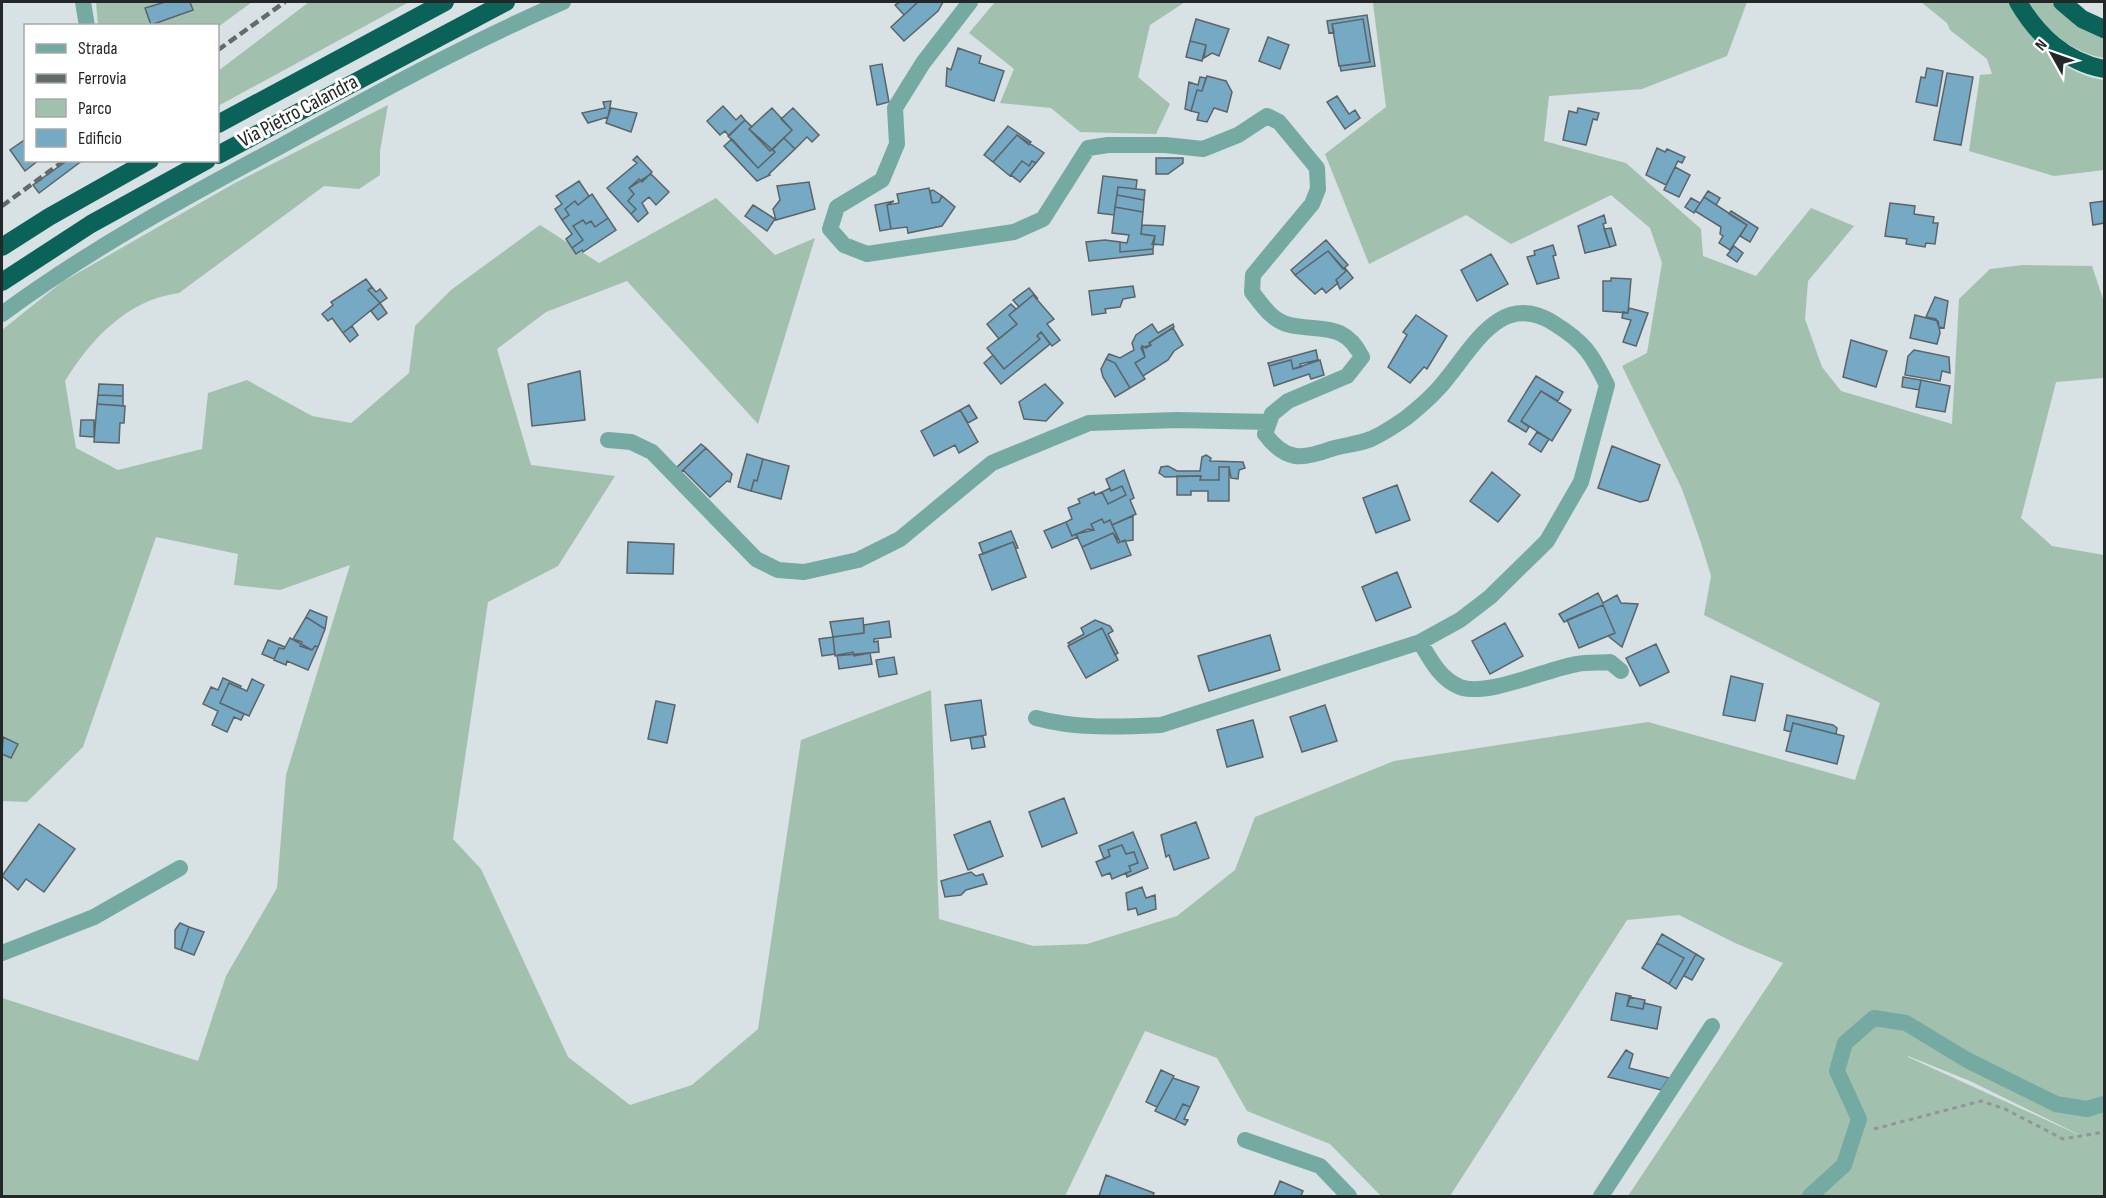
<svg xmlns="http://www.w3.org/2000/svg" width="2106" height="1198" font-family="'Sofia Sans Condensed',sans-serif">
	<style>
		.green { fill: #a1c0ae; fill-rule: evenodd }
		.building { fill: #75a9c4; stroke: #5d6468; stroke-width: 1.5 }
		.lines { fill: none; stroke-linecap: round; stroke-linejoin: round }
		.path { stroke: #8f9697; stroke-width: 3; stroke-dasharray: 4.5 4.5; stroke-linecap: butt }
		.minor { stroke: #75aaa2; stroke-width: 16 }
		.motorway { stroke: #0a6259; stroke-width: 18 }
		.rail { stroke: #646a6a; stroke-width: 4.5; stroke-dasharray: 9 4.5; stroke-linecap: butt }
		.labels { text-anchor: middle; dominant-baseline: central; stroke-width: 6; stroke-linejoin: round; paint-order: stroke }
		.street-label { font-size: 21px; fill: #232727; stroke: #fff }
	</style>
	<rect width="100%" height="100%" fill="#d8e1e3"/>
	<!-- green -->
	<path class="green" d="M96,2h156l-34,25 -120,-2z
		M309,2h100l-191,104v-35z
		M995,2h190l-35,23 -12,52 32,27 -14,30 -76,-2 -29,-24 -51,-5 14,-34 -45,-36z
		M1368,2h379l-20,54 -85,33 -93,7 -5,45 82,22 75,66 2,27 53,20 55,-68 43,18 -46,55 -3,38 17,48 19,24 111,33 7,-125 31,-30 33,-4 69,1 12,36v76l-48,4 -35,136 31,28 52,9v641h-476l155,-233 -48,-20 -56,-28 -52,5 -177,276h-69l-51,-52 -83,-33 -30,-53 -72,-27 -80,165h-1063v-198l196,63 28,-85 51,-88 9,-113 64,-210 -70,25 -46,-5 4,-31 -82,-17 -73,210 -56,55 -25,-1v-471l60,-48 173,-99 153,-78 -8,46v24l-21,14 -35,-3 -145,107c-52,7 -88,46 -114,88l11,67 42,22 84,-21 6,-56 39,-13 65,36 39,7 58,-50 6,-47 36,-36 89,-65 59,38 117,-65 59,57 40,-17 -57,186 -131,-143 -81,31 -49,37 34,116 84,11 -57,90 -70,36 -35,237 28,30 87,188 62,48 62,-20 66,-56 43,-289 130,-50 8,229 94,27 54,-2 90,-28 58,-46 20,-53 139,-56 254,-39 207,58 25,-77 -176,-88 7,-39 -10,-33 -19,-54 -60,-123 25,-13 15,-90 -12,-35 -39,-33 -100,49 -45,-29 -97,49 -44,-110 61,-47 -13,-104zM1908,1056l62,25 122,60 -184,-84z
		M1921,2h88c23,36 49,71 95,78v90l-50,6 -85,-25 11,-76 12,-1 -5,-15 -37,-29 -3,-7z
		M2028,2h23l25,24 28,12v20c-34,-7 -58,-27 -76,-56z"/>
	<!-- building -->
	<path class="building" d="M165,2h25l3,8 -42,15 -6,-17z
		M900,2h18l-14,13 -9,-10z
		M918,2h25l-5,9 -34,30 -13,-14z
		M1367,15l8,51 -34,5 -1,-5 30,-4 -7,-43 -31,5 2,8 -5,1 -2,-12z
		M1196,19l33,10 -10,27 -7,-3 -8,5 2,-13 -16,-4z
		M1363,19l7,43 -31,4 -7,-42z
		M1268,37l21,8 -9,24 -21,-8z
		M1190,41l16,4 -4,16 -16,-4z
		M958,48l23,8 -2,7 25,8 -10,30 -48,-15 1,-18 4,2z
		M882,64l7,38 -12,3 -7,-39z
		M1927,68l16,3 -6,35 -21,-4 5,-25 4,1z
		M1947,73l26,4 -12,68 -27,-5z
		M1207,76l19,5 6,11 -5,20 -13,-4 -7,14 -10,-2 2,-7 -8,-2 6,-21 5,1z
		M1200,77l6,1 -4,13 -5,-1 -6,21 -6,-2 4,-27 9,3z
		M1337,96l12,18 6,-4 5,8 -15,11 -18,-27z
		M611,101l-3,16 -20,6 -6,-10 23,-5 -2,-6z
		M723,106l13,14 5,-5 4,5 -16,16 -4,-5 -5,4 -13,-14z
		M611,108l26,5 -6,19 -25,-9z
		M772,108l20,22 -22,21 -21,-22z
		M793,108l26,27 -7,7 -5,-5 -12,12 -11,-11 8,-8 -11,-11z
		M1578,108l21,5 -2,7 -4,-1 -7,26 -23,-5 6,-29 8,2z
		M745,120l7,7 -3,2 26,23 -17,16 -30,-32z
		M1008,126l23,16 -2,3 -12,-10 -24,27 -9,-7z
		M1017,135l27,18 -8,10 -4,-2 -3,5 -7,-5 -12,15 -17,-14z
		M784,138l11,11 -26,25 1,1 -13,6 -33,-35 8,-7 26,29 17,-16 -3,-2z
		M26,139v21h13l-14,11 -15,-21z
		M1657,148l8,4 2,-3 18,8 -3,6 -4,-2 -12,24 -20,-10z
		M637,156l15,16 -10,10 -3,-3 -10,9 5,6 -6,7 8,8 -5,5 -24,-26 30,-25 -4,-3z
		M1156,158h27v5l-15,11h-12z
		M68,160h15l-44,33 -6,-8z
		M1022,161l7,5 3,-5 4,2 -16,19 -9,-7z
		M1675,167l15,8 -11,22 -15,-7z
		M651,174l18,18 -13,13 -7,-8 -7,6 6,10 -10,9 -7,-8 5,-5 -8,-8 6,-7 -5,-6z
		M1103,176l34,4 -1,9 -18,-2 -4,28 -16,-2z
		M579,181l10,15 -11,9 -3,-4 -10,8 4,6 -7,5 -7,-11 7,-5 -6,-8z
		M809,182l6,27 -39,11 -3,-11 7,-9 -3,-14z
		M1118,187l27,3 -1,10 -27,-5z
		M929,188l3,15 7,-1 3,-6 13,11 -13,19 -34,7 -1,-6 -16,2 -4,-24 12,-2 -2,-9z
		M933,190l9,6 -3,6 -7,1 -2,-12z
		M1708,191l12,7 -4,7 -12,-8z
		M592,194l16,24 -13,9 -4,-6 -5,3 -3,-4 -10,6 10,14 -11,8 -6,-9 6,-5 -10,-14 7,-5 -4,-6 10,-8 3,4z
		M1117,195l27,5 -1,12 -28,-5z
		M1704,197l43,28 -17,25 -11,-7 4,-7 -3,-2 1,-7 -26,-16z
		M1691,198l9,5 -6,10 -9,-6z
		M894,201l-7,4 4,24 -11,2 -5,-26z
		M2104,201v22l-11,2 -3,-22z
		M1890,203l25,3 -1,8 20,3 -1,6h5l-3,21 -9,-1 -1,4 -19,-3 1,-5 -22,-3z
		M753,205l22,14 -8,12 -22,-15z
		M1115,207l28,5 -2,22 14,2 -2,13 -33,3v-10l7,1 2,-8 -17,-2z
		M1731,211l27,17 -8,14 -10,-6 7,-11 -18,-11z
		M1604,215l2,8 -3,1 7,23 -25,6 -7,-27z
		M608,218l8,12 -33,22 -1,-2 -6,4 -4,-6 11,-8 -10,-14 10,-6 3,4 5,-3 4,6z
		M1142,225l23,1 -2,19 -11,-1 3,-8 -14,-2z
		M1611,228l5,17 -6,2 -6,-18z
		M1105,240l15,2v10l33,-3v5l-64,7 -3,-19z
		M1326,240l22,25 -5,4 -15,-18 -33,24 -4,-5z
		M1553,245l3,10 -3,1 6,22 -22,6 -10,-27 8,-2 -1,-4z
		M1734,246l9,7 -6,9 -10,-7z
		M1328,251l18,20 -10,9 2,3 -12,10 -4,-5 -7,6 -20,-19z
		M1491,254l17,30 -31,17 -16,-31z
		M1345,268l8,10 -13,11 -4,-9 10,-9z
		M1611,278l20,1 -3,34 -25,-2v-30h8z
		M366,279l6,8 -4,3 12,13 -37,30 -11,-15 -4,3 -6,-7 11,-9 -2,-3z
		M1133,286l2,11 -12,2 -3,8 -15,2 1,4 -14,2 -3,-24z
		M372,287l4,5 4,-3 7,9 -7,5 -12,-13z
		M1029,288l9,11 -5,-4 -14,12 -6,-7z
		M1033,295l21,24 -7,5 13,16 -8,6 -11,-14 -4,4 3,3 -36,30 -17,-21 30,-24 -8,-9z
		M1935,297l13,4 -4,27 -5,-1 -3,-8 -10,-2z
		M380,303l7,10 -9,7 -7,-9z
		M1011,304l5,5 -7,6 8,9 -18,15 -12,-15z
		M1629,308l19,5 -12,33 -13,-4 8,-22 -9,-2 1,-6 5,1z
		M1416,315l31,21 -20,33 -3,-2 -14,16 -22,-16 19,-32 -4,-3z
		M1915,315l23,6 2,12 -3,11 -27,-6z
		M1152,324l6,9 15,-9 1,3 -25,16 2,2 -5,3 -4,-2 3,11 -10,6 10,16 -15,9 -15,-25 -9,-4 3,-5 11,4 14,-8 -2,-7 4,-8z
		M352,326l6,9 -8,7 -7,-9z
		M1173,328l10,17 -9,6 -6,9 -25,16 -8,-13 10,-6 -4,-9 10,-3 -2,-2z
		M1041,332l9,12 -49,40 -17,-21 9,-8 11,14 36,-30 -3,-3z
		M1851,340l36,11 -11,36 -33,-10z
		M1316,350l2,10 -18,4 1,3 -8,2 -2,-9 -22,6 -1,-3z
		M1914,350l35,7 1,16 -8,-2 -2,10 -35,-6 3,-19z
		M1106,359l9,4 15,25 -15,9 -12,-20 -2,-8z
		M1291,360l2,9 27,-9 4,15 -13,4 -2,-5 -35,12 -5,-20z
		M580,371l5,49 -53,6 -4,-42z
		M1536,376l27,16 -5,9 -17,-10 -20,30 8,6 -3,5 -18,-11z
		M1903,377l18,3 -2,10 -17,-3z
		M1921,380l29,6 -5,26 -29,-5z
		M99,384l24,1v11l-25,-1z
		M1045,384l18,19 -17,18 -22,-2 -5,-17z
		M1541,391l30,19 -19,31 -31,-20z
		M98,395l25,1v10l-26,-2z
		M97,404l28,2 -1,17h-4l-1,20 -25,-1z
		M969,405l8,13 -9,5 -8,-13z
		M960,410l18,32 -19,11 -4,-8 -21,11 -13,-25z
		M81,420h13v17l-14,-1z
		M1537,432l12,7 -8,13 -12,-8z
		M701,444l5,4 -27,26 -5,-4z
		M1612,446l48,19 -12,35 -8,2 -42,-14z
		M706,448l26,26 -2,8 -3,-1 -17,16 -27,-27z
		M747,454l16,5 -6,22 -3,-1 -3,11 -13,-4z
		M1206,455l5,3 -1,3 33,1 2,6 -6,2 -1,9 -7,-1 -2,-11h-10v13h-19l1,-4 -36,1 -6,-4 2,-6 7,-1 9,5h23l2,-14z
		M763,459l26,7 -8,33 -30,-8 3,-11 3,1z
		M1219,467h10v34h-21v-10h-17v4h-14v-19h24l-1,4h19z
		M1124,470l10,28 -4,2 6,14 -24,11 -2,-5 -6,3 -2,-4 -11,5 3,6 -6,-1 -16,7 -6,-14 6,-3 -4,-11 12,-5 -2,-4 16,-7 1,3 7,-3 6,12 18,-9 -4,-9 -11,5 -5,-12z
		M1492,472l28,23 -22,27 -28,-21z
		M1397,485l13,35 -34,13 -13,-35z
		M1122,486l4,9 -18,9 -6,-12 8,-4 1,3z
		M1133,516v24l-13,2 -8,-17z
		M1102,519l2,4 6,-3 10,22 -7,-9 -31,14 -6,-13 18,-4 -3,-6z
		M1066,522l6,14 4,-2 2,3 -26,11 -8,-17z
		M1011,531l7,17 -2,1 -3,-7 -30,12 -4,-11z
		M1113,533l5,10 7,-3 6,15 -40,14 -9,-22z
		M628,542l46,2 -1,30 -46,-1z
		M1013,542l13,35 -34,13 -13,-35z
		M1397,572l14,35 -35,14 -14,-34z
		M1598,593l5,10 14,-8 4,8 17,1 -16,43 -14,-11 7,-3 -12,-28 -39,17 -5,-8z
		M1603,605l12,28 -36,15 -12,-28z
		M310,610l17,7 -2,12 -19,-12z
		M306,617l19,12 -7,18 -3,-1 -3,4 -12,-4 2,-4 -9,-3z
		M863,618l1,15 -31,4 -3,-15z
		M1095,620l15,6 3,5 -5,3 10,19 -3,2 -13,-27 -32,17 -2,-2 16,-9 -3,-6z
		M889,621l2,16 -17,2v3l4,-1 1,11 -44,4 -2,-19 31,-4v-8z
		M1505,623l18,33 -33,18 -18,-33z
		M1102,628l16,32 -32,18 -18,-32z
		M1270,635l10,35 -71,21 -11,-35z
		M833,637l2,17 -13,2 -3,-17z
		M290,638l22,12 3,-4 3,1 -10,23 -21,-9 -1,4 -12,-5 5,-12 5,1z
		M268,640l17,7 -1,2 -5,-1 -5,11 -12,-5z
		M1656,644l13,28 -29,14 -14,-28z
		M853,652l1,4 16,-3 2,11 -33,5 -2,-14z
		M894,657l3,17 -18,3 -3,-17z
		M1731,676l32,8 -8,37 -32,-6z
		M223,678l18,8 -1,2 -11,-5 -9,20 24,11 -3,6 -7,-3 -7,15 -15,-7 6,-14 -15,-7 8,-17 7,3z
		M252,679l12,6 -15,31 -29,-13 9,-20 18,8z
		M981,700l5,35 -35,6 -6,-36z
		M656,701l19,4 -8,38 -19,-4z
		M1325,705l12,36 -35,11 -12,-35z
		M1787,715l46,10 4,3 -1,6 -43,-11 -2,9 -7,-2z
		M1253,720l10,37 -36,10 -10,-37z
		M1793,723l51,13 -7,28 -51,-13z
		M983,736l2,11 -13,2 -2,-11z
		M3,737l15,7 -7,14 -9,-4z
		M1064,798l13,35 -35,14 -13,-35z
		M990,821l13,35 -35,14 -14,-35z
		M1196,822l13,36 -35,12 -5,-15 -3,2 -5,-22z
		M39,824l36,25 -31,43 -18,-13 -8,11 -16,-14z
		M1133,832l15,36 -21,9 -1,-4 5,-2 -2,-5 9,-3 -4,-11 -8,2 -4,-9 -14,5 2,6 -6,3 -5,-13z
		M1122,845l4,9 8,-2 4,11 -9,3 2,5 -19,8 -2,-6 -8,3 -6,-14 14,-6 -2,-6z
		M971,872l5,4 7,-2 4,10 -21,6 -5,5 -16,2 -4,-16z
		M1142,887l4,11 9,-3 1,14 -18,6 -2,-7 -8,2 -2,-17z
		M180,923l9,4 -8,23 -6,-2v-18z
		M189,927l15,5 -10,23 -13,-5z
		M1662,934l34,20 -20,35 -7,-5 15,-26 -27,-15z
		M1657,943l27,15 -15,26 -27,-16z
		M1696,954l8,5 -12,21 -8,-4z
		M1616,993l15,3 -4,10 16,3 1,-6 17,4 -4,22 -46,-9z
		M1629,997l16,3 -2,9 -16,-3z
		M1626,1050l7,4 -4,14 40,10 -8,12 -53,-13z
		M1161,1070l13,6 -17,31 -11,-5z
		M1173,1078l26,9 -9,20 -7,-3 -8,16 -20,-9z
		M1183,1104l7,3 -6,12 4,1 -3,5 -10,-5z
		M1106,1175l48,18 -1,3h-54z
		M1280,1181l23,10 -2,5h-27z"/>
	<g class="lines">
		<!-- path -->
		<path class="path" d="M1874,1129l107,-28 24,8 58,30 41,-7"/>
		<!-- minor -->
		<path class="minor" d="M83,2l4,24
			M970,2l-47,61 -28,45 2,36 -15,36 -45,27 -7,22 14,16 23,9 147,-22 29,-13 45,-71 20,-3h57l38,4 35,-14 29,-19 12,6 38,46 1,21 -6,15 -59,71 -1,17c10,13 20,29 38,33 31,7 54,-4 72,32l-15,19 -59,25 -16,13 -7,20c20,27 36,26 66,15 13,-4 28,-5 40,-10 11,-5 25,-14 35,-21 10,-8 22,-18 31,-28 32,-33 60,-104 118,-66 29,18 37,30 52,61l-26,97 -34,59 -57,56 -30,23 -40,22 -259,83c-42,2 -85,4 -125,-7
			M2,314c88,-65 182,-116 279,-168 92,-51 185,-102 282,-144
			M608,440l23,2 21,10 104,107 22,11 26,2 54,-12 42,-21 92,-76 97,-40 88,-3 92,2
			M1420,642c10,17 20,37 40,45 27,10 87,-18 117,-23 11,-2 22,-1 33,-2l11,9
			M2,953l92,-36 86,-49
			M1245,1140l75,26 29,30
			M1601,1196l111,-170
			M1810,1196l34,-31 15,-46 -22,-48 8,-28 29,-25 32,5 61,37 89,44 31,5 17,-5"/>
		<!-- motorway -->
		<path class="motorway" d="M2018,2c19,33 48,60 86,67
			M2062,2l20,17 22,10
			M218,124l227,-122
			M218,155l288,-153
			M2,247l47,-30 101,-57
			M2,282l89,-58 116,-64"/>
		<!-- rail -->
		<path class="rail" d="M218,50l67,-48
			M2,206l63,-46"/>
	</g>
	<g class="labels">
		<!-- street labels -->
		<g class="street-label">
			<text transform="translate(298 111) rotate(-28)">Via Pietro Calandra</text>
		</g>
	</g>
	<!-- border -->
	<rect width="2106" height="1198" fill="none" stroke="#232727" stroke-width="6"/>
	<!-- legend -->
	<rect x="24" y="24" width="195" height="138" fill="#ffffff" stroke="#a7a9a9" stroke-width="1.5"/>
	<rect x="36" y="44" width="30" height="9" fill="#75aaa2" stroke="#a7a9a9" stroke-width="1.5"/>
	<text x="78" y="54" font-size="18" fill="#232727">Strada</text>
	<rect x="36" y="74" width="30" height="9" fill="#646a6a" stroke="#a7a9a9" stroke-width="1.5"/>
	<text x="78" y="84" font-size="18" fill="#232727">Ferrovia</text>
	<rect x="36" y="99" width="30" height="18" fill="#a1c0ae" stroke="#a7a9a9" stroke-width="1.5"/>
	<text x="78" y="114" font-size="18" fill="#232727">Parco</text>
	<rect x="36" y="129" width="30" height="18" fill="#75a9c4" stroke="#a7a9a9" stroke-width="1.5"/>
	<text x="78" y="144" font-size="18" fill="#232727">Edificio</text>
	<!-- north arrow -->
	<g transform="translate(2052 54) rotate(310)" stroke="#ffffff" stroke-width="4.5" paint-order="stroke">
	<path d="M0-4.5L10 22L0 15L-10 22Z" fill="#232727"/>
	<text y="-9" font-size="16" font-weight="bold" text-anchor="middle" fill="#232727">N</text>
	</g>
</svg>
